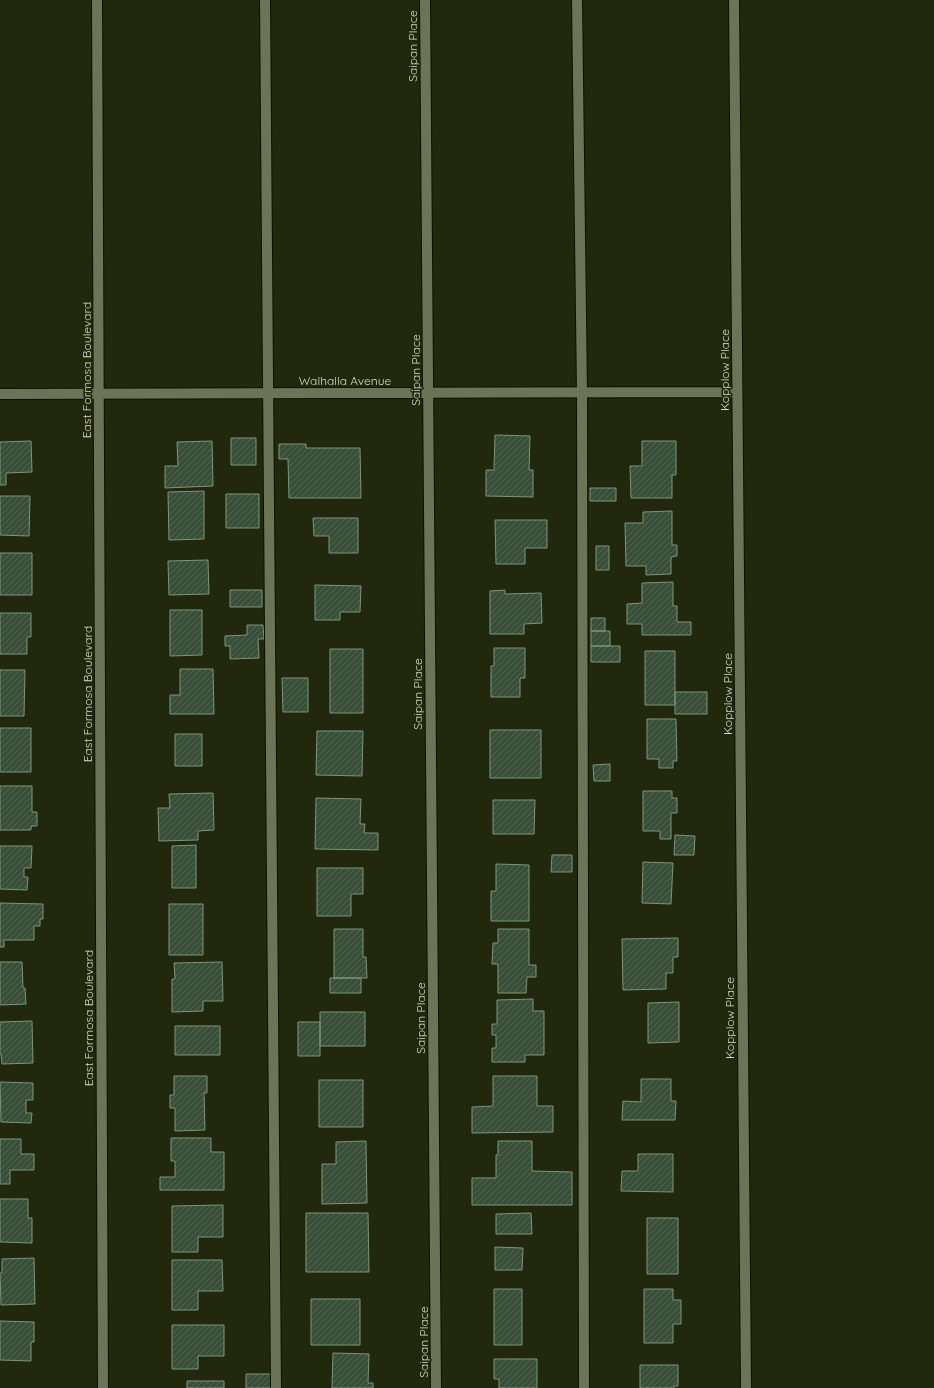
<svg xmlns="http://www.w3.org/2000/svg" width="934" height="1388" font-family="Quicksand,sans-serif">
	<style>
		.building { fill: url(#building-hatch); stroke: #7d957d }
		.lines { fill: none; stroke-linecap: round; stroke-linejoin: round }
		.service-casing { stroke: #0c1100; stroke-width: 12 }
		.minor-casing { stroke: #0c1100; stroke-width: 12 }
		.tertiary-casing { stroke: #0c1100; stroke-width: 12 }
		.service { stroke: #6c7457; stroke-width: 10 }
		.minor { stroke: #6c7457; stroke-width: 10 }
		.tertiary { stroke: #6c7457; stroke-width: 10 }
		.labels { text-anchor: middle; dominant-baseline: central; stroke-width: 3.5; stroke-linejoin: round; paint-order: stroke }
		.street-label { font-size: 12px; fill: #d6daca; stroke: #22280d }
	</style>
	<defs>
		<pattern id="building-hatch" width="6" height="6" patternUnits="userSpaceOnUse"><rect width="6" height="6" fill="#384e38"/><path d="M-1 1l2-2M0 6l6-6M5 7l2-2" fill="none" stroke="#546753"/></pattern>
	</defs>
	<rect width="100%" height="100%" fill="#22280d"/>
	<!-- building -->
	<path class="building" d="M495,435l35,1 -1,34h4v27l-47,-1v-26h8z
		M231,438h25v27h-25z
		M31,441l1,31 -26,1v12h-6v-43z
		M212,441l1,45 -48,2v-22h13l-1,-24z
		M642,441h34v34h-4v23h-41l-1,-32h12z
		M279,444h27v4h54l1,50h-72l-1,-39h-9z
		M590,488h26v13h-26z
		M204,491v48l-35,1 -1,-48z
		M226,494h33v34h-33z
		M0,496h30l-1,40 -29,-1z
		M672,511v34h5v11l-6,1v17l-25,1v-9h-20l-1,-43h18v-11z
		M313,518h45v35h-29v-17h-15z
		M495,520h52v28h-22v16h-29z
		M596,546h13v24h-13z
		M0,553h32v42h-32z
		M208,560l1,34 -40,1 -1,-34z
		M673,582v24h4v16h14v13h-49v-11h-15v-20l15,-1v-20z
		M315,585l46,1 -1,26h-20v8h-25z
		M230,590h32v17h-32z
		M505,590v4l36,-1 1,30 -18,1v10h-34v-43z
		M170,610h32v45l-32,1z
		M0,613h31v24h-4v17h-27z
		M591,618h14v13h-14z
		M247,625h16l1,14h-6l1,19 -29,1v-13h-5v-10l22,-1z
		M591,631h19v15h-19z
		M591,646h29v16h-29z
		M494,648h31v30h-5v19h-29v-31h3z
		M330,649h33v64h-33z
		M645,651h30v54h-30z
		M180,669h33l1,45h-44v-19h10z
		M0,670h25l-1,46h-24z
		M282,678h26v34h-25z
		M675,692h32v22h-32z
		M647,719h29l1,42h-4v7h-14v-9h-12z
		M0,728h31v44h-31z
		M490,730h51v48h-51z
		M317,731h46l-1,45 -46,-1z
		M175,734h27v32h-27z
		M610,764v17h-16l-1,-16z
		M0,786h32v26h5v14h-6v4h-31z
		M643,791h29v7h5v15h-6v26h-11v-8h-17z
		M213,793l1,37 -16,1v9l-39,1 -1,-33h12l-1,-14z
		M316,798l45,1 -1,25h5l-1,9h14v17l-63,-1z
		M493,800h42l-1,34h-41z
		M675,835l20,1 -1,19h-20z
		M196,845v43h-24v-42z
		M0,846h32l-1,22h-7v9h4l-1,13 -27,-1z
		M552,855h20v17h-21z
		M643,862l30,1 -2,41 -29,-1z
		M496,864l33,1v56h-38v-30h5z
		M317,868h46v26h-12v22h-34z
		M0,903l43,1v15h-3v7h-6v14h-30v7h-4z
		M169,904h34v51h-34z
		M334,929h29v28h3l1,21h-33z
		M498,929h31v36h7v12h-9l-1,16h-28v-29h-6l1,-21h5z
		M678,938v19h-5v16h-7v16l-43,1 -1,-51z
		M0,962h22l1,26h2l1,16 -26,1z
		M222,962l1,39h-20v10l-31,1v-33h3l-1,-16z
		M330,978h31v15h-31z
		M533,999v12h11v44h-19v7h-33v-14h4v-13h-4v-11h5v-24z
		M679,1002v40l-31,1v-40z
		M320,1012h45v34h-45z
		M32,1021l1,42 -31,1 -1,-10h-1v-32z
		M298,1022h22v34h-22z
		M175,1026h45v29h-45z
		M174,1076h33v17h-3l1,37 -30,1v-23h-5v-13h4z
		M493,1076h44v30h16v26l-81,1v-26l21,-1z
		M641,1079h30v22h5l-1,19h-53l1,-19 18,1z
		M319,1080h44v47h-44z
		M0,1082l33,1v17h-7v13h6l-1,10 -30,-1z
		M171,1138h40v14h13v38h-64v-13h15v-16h-4z
		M0,1139h21v15h13v16h-24v14h-10z
		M366,1141l1,62 -45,1v-40h14v-22z
		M498,1141h34v30l40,1v33h-100v-27h24v-23h2z
		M638,1154h35v38l-52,-1 1,-20h16z
		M0,1199h28v19h4v25l-32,-1z
		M223,1205v32h-25v15h-26v-46z
		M306,1213h62l1,59h-63z
		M531,1213l1,21h-36v-20z
		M647,1218h31v56h-31z
		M495,1247l28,1 -1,22h-27z
		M34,1258l1,46 -34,1 -1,-32h2v-14z
		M172,1260h50l1,31h-25v19h-26z
		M494,1289h28v56h-28z
		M644,1289h29v11h8v24h-8v19h-29z
		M311,1299h49v46h-49z
		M0,1321l34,1v20h-3v19l-31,-1z
		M172,1325h52v31h-26v13h-26z
		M333,1353l36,1 -1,29h5v5h-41z
		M494,1359h43v29h-38v-9h-5z
		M640,1365h38v21h-4v2h-34z
		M246,1374h26v14h-26z
		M187,1381h37v7h-37z"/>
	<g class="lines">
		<!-- service casing -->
		<g class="service-casing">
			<path id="service" d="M265,0l11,1388
				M577,0l5,393 2,995"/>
		</g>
		<!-- minor casing -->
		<g class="minor-casing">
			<path id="minor" d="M425,0l11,1388
				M734,0l12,1388
				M0,394l737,-2"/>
		</g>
		<!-- tertiary casing -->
		<g class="tertiary-casing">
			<path id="tertiary" d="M97,0l6,1388"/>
		</g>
		<!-- service -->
		<use href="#service" class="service"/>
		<!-- minor -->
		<use href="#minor" class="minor"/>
		<!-- tertiary -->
		<use href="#tertiary" class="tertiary"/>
	</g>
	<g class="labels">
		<!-- street labels -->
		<g class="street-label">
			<text transform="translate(412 46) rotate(-90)">Saipan Place</text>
			<text transform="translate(86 370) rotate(-90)">East Formosa Boulevard</text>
			<text transform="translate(415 370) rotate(-90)">Saipan Place</text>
			<text transform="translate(724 370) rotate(-90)">Kopplow Place</text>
			<text x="345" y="380">Walhalla Avenue</text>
			<text transform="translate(87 694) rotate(-90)">East Formosa Boulevard</text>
			<text transform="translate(417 694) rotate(-90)">Saipan Place</text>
			<text transform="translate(727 694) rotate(-90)">Kopplow Place</text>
			<text transform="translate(88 1018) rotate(-90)">East Formosa Boulevard</text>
			<text transform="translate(420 1018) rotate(-90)">Saipan Place</text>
			<text transform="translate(729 1018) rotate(-90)">Kopplow Place</text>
			<text transform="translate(423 1342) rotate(-90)">Saipan Place</text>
		</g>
	</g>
</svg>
